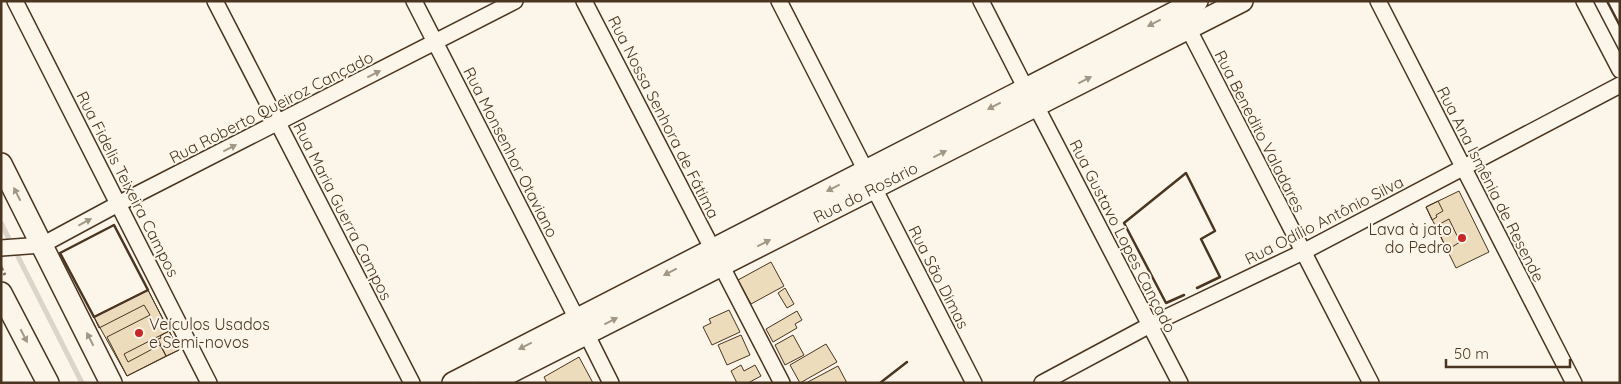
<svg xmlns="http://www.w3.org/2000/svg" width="1621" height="384" font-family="Quicksand,sans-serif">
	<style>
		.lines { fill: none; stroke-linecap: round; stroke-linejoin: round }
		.stream { stroke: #dcd4c6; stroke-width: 5 }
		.building { fill: #ecdcbc; stroke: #4a3520 }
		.street-casing { stroke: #4a3520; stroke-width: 18 }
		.secondary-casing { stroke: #4a3520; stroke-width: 24 }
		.path { stroke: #7f6f5c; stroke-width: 3; stroke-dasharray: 4 2.5; stroke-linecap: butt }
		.street { stroke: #fbf6e9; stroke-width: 15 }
		.secondary { stroke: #fbf6e9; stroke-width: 21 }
		.wall { stroke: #4a3520; stroke-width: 2.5 }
		.oneway { fill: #a29684 }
		.poi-dot { fill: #c62828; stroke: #fbf6e9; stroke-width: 2 }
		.labels { text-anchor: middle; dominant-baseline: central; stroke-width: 4; stroke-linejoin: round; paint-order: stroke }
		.street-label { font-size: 16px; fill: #4a3520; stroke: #fbf6e9 }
		.poi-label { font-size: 16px; fill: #4a3520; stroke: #fbf6e9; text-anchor: end }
	</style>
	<rect width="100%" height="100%" fill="#fbf6e9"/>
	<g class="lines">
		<!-- stream -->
		<path class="stream" d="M1,223l81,160"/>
	</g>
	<!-- building -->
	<path class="building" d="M1459,191l30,61 -33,16 -30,-61z
		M1438,201l5,10 -7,4 1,2 -5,3 -6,-13z
		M1449,219l11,23 -13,8 -11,-24z
		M771,262l13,24 -33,18 -13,-24z
		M785,288l9,16 -7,4 -9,-15z
		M148,290l21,41 -45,23 4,8 32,-17 6,11 -39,20 -20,-39 43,-22 -6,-10 -45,23 -5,-11z
		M148,290l31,60 -52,26 -33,-59z
		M729,310l11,22 -28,13 -9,-18 8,-4 -2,-4z
		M797,311l5,9 -7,4 2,4 -24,14 -7,-13z
		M169,331l10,19 -13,6 -8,-17 3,-1 -1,-2z
		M741,335l9,20 -23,10 -9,-20z
		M793,335l11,20 -19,10 -10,-20z
		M826,344l11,18 -37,21 -10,-18z
		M579,357l14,26h-46l-3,-6z
		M741,365l3,6 11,-6 6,11 -13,7h-11l-6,-12z
		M838,366l9,17h-41z"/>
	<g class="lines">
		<!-- street casing -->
		<g class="street-casing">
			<path id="street" d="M15,1l194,382
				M215,1l197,382
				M414,1l163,318
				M584,1l129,249
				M779,1l87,170
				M981,1l45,88
				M1378,1l196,382
				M1584,1l36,69
				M1188,28l183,355
				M1036,106l144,277
				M874,188l100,195
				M1,248l41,-3 76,-41 397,-203
				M721,265l61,118
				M586,333l25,50
				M1042,383l108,-58 153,-73 317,-167"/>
		</g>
		<!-- secondary casing -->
		<g class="secondary-casing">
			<g id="secondary">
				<path d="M1,164l110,219"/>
				<path d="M1,293l47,90"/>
				<path d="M453,383l744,-382"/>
				<path id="s1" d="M489,383l753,-382"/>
			</g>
		</g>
		<!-- path -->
		<path class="path" d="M1,267l4,8"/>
		<!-- street -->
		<use href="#street" class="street"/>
		<!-- secondary -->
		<use href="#secondary" class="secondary"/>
		<!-- wall -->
		<path class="wall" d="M1607,1l13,25
			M114,225l34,65 -54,27 -34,-64z
			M1184,295l-18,8 -42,-80 62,-50 29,58 -14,8 19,38 -23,11
			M880,383l27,-21"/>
	</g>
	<!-- one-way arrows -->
	<defs><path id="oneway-solid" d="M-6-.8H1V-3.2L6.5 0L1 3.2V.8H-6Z" transform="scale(1.25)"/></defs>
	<g class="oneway">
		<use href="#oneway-solid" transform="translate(1154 23) rotate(153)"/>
		<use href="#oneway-solid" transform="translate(374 74) rotate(-27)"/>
		<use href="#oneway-solid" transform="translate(1085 80) rotate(-27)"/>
		<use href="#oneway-solid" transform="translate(994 106) rotate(153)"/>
		<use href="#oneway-solid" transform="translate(230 148) rotate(-27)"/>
		<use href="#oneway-solid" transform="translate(940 154) rotate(-27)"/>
		<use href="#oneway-solid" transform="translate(833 188) rotate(153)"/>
		<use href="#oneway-solid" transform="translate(17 194) rotate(-117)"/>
		<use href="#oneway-solid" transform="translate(85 222) rotate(-28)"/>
		<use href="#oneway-solid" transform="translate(764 243) rotate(-27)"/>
		<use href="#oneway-solid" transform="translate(670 272) rotate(153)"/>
		<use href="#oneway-solid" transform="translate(611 321) rotate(-27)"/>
		<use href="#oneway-solid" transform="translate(24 336) rotate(63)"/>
		<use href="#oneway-solid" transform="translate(90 339) rotate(-117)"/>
		<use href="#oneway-solid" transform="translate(525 346) rotate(153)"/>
	</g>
	<!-- markers -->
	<g class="poi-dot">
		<circle cx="1462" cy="238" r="5"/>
		<circle cx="139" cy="333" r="5"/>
	</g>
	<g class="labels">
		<!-- street labels -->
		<g class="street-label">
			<text transform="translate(271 107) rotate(-27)">Rua Roberto Queiroz Cançado</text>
			<text transform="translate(664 117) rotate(63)">Rua Nossa Senhora de Fátima</text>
			<text transform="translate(1260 131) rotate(63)">Rua Benedito Valadares</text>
			<text transform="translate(511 152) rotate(63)">Rua Monsenhor Otaviano</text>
			<text transform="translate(128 184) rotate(63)">Rua Fidelis Teixeira Campos</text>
			<text transform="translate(1491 184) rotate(63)">Rua Ana Ismênia de Resende</text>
			<text stroke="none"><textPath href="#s1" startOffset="422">Rua do Rosário</textPath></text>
			<text transform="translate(343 211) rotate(63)">Rua Maria Guerra Campos</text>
			<text transform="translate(1324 220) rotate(-27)">Rua Odílio Antônio Silva</text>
			<text transform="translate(1123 236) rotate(63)">Rua Gustavo Lopes Cançado</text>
			<text transform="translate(939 277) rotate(63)">Rua São Dimas</text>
		</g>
		<!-- poi labels -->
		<g class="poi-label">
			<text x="1452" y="229">Lava à jato<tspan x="1452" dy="18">do Pedro</tspan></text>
			<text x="149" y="324" text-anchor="start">Veículos Usados<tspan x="149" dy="18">e Semi-novos</tspan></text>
		</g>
	</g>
	<!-- border -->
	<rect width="1621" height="384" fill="none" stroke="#4a3520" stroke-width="5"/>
	<!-- scale -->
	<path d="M1446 359v8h124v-8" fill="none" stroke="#4a3520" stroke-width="2.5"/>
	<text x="1454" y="359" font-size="15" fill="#4a3520" stroke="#fbf6e9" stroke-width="4" paint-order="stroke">50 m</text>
</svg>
